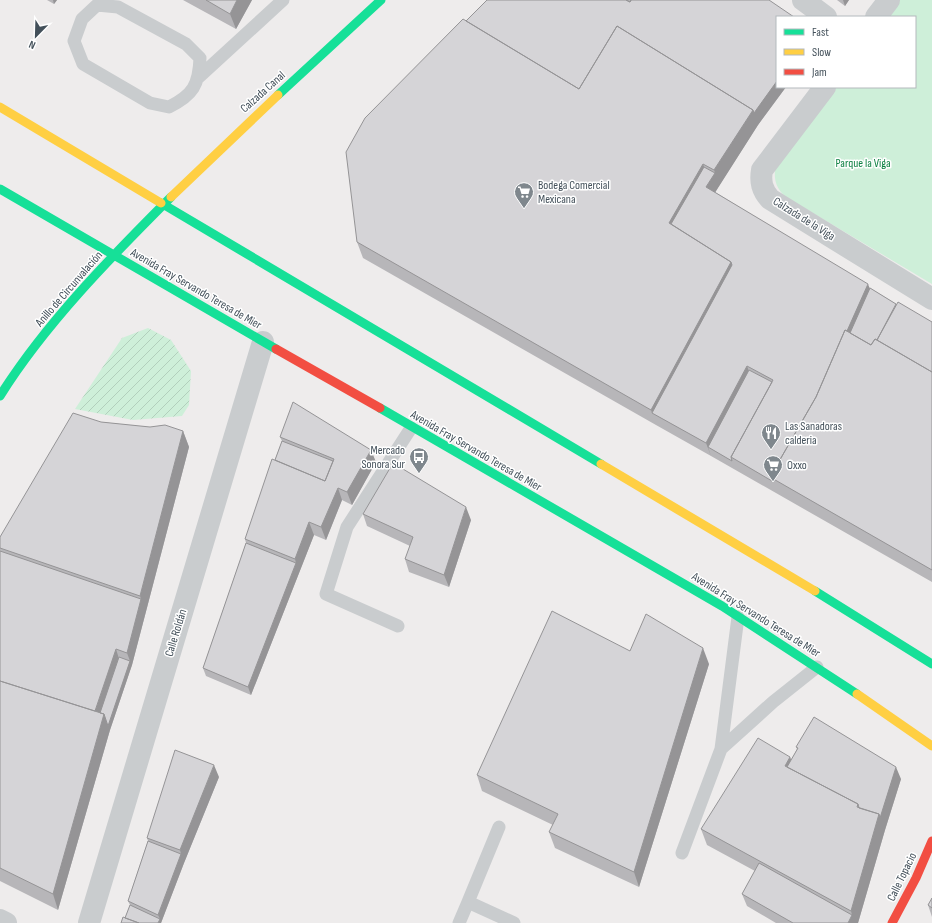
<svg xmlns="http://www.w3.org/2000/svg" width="932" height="923" font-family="'Sofia Sans Condensed',sans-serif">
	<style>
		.park { fill: #ceefd9 }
		.garden { fill: url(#garden-furrows) }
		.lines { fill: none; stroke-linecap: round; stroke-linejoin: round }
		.lane { stroke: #c9ccce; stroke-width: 13 }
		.street { stroke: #c9ccce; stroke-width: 22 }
		.fast { stroke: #16e098; stroke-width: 9 }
		.slow { stroke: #ffcf43; stroke-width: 9 }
		.jam { stroke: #f24e42; stroke-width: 9 }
		.wall { fill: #b7b6b9 }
		.shaded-wall { fill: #959496 }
		.building { fill: #d5d4d7; stroke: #959496 }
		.labels { text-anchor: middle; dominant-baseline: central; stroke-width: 3; stroke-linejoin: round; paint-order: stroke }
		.street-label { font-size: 12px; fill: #43505a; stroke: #fff }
		.park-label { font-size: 12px; fill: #0e8143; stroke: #fff }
		.poi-label { font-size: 12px; fill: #43505a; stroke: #fff; text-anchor: start }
	</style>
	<defs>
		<pattern id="garden-furrows" width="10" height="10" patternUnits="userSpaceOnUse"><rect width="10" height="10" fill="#ceefd9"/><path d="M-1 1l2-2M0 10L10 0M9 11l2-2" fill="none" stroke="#b2cfbc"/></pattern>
	</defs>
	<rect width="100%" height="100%" fill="#eeecec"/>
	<!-- park -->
	<path class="park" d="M893,0h39v284l-146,-87c-9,-8 -12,-15 -11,-27l56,-83h84v-70h-34z"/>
	<!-- garden -->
	<path class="garden" d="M148,328l23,12 20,31 -2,34 -7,11 -49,4 -58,-11 47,-71z"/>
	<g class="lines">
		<!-- lane -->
		<path class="lane" d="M97,5l21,2 68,37 14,14c-1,27 -7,37 -31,49l-19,-4 -67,-39 -9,-23 8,-22z
			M199,77l84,-77
			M398,626l-72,-32 21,-67 64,-99
			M721,749l52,-47 44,-35
			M682,853l39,-104 17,-132
			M468,902l31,-75
			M459,923l9,-21 46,21"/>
		<!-- street -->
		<path class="street" d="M803,0l23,17
			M876,17l13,-17
			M825,87l-63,83c-2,12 0,20 8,29l162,100
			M0,920l6,3
			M89,923l174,-581"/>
		<!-- fast -->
		<path class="fast" d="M278,95l103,-95
			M0,189l276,160
			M161,203l440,261
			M0,396c45,-72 111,-139 171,-199
			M380,408l342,198 135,88
			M815,591l117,73"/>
		<!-- slow -->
		<path class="slow" d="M0,107l161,96
			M171,197l107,-102
			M601,464l214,127
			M857,694l75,52"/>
		<!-- jam -->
		<path class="jam" d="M276,349l104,59
			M892,923l24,-45 16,-37"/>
	</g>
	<!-- wall -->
	<path class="wall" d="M47,0h10l-3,4z
		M183,0h69l-16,29z
		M837,0h12l-4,6z
		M466,21l311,66h9l-28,38 -43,67 181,112 36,18v260l-221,-126 -55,-31 -293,-167 -6,-16z
		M101,422l82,9 6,16 -57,218 -22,65 -52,180 -58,-29v-344z
		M280,437l96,25 -24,43 -10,-5 -16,40 -12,-5 -63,160 -45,-19 -3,-8 43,-125 -1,-4 37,-98z
		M363,514l108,6 -22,67 -40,-15 -4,-13 5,-13 -43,-20z
		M630,651l79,13 -70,223 -84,-39 -6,-16 4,-7 -71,-34 -5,-16z
		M796,747l105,32 -16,51 -27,93h-82l-29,-17 -5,-12 13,-23 -48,-26 -6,-16 89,-72 1,3 6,-11z
		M219,777l-35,86 -23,60h-40l4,-5 5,-13 -2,-4 20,-60 -1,-3z
		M932,898v19l-4,-12z"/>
	<!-- shaded-wall -->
	<path class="shaded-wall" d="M53,0h4l-3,4z
		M237,0h15l-16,29 -6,-15z
		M843,0h6l-4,6z
		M777,81v6h9l-28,38 -47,74 -5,-12 9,-14 -1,-3 39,-60z
		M703,164l6,15 -31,53 -9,-9z
		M731,262l6,16 -85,135 -1,-3z
		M868,284l5,13 -100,182z
		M747,366l5,13 -44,68 3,9 -5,-13z
		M183,431l6,16 -57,218 -22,65 -52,180 -5,-16 51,-180 26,-53 -3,-8 14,-54 -1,-3z
		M371,450l5,12 -24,43 -5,-13z
		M338,488l4,12 -16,40 -5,-13z
		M466,507l5,13 -22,67 -5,-12z
		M309,522l5,13 -63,160 -3,-8 48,-124 -1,-4z
		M703,648l6,16 -70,223 -5,-15z
		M116,649l4,13 -20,61 -6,-9z
		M790,757l6,16 -11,-7z
		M214,765l5,12 -35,86 -23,60h-3l2,-4 -2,-4 23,-61 -1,-4z
		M896,767l5,12 -16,51 -27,93h-10l4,-8 -1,-4 28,-97z"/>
	<!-- building -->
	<path class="building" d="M206,0h31l-7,14z
		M487,0h139l4,2 1,-2h138l25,17h-17v64l-23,32 -1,-3 -136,-84 -38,63 -113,-68z
		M626,0h5l-1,2z
		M463,19l116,70 38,-63 136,84 -39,60 -11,-6 -34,59 62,39 -80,148 -294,-168 -11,-90 19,-34z
		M704,167l11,6 -9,14 162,97 -21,47 -2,-1 -29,67 -46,80 2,4 -41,-24 42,-77 -26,-14 -41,77 -54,-30 80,-148 -1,-3 -60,-38z
		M870,288l26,16 -19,36 -2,-1 -4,6 -21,-12z
		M898,302l34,20v50l-55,-32z
		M845,330l26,15 4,-6 57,33v198l-162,-93 46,-80z
		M749,370l23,12 -41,75 1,4 -24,-14z
		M293,402l78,48 -24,42 -9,-4 -17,39 -12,-5 -14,37 -50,-20 27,-80 53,22 9,-22 -54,-22z
		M73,413l28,9 49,5 15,-2 18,6 -43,165 -140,-48v-11z
		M282,441l51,20 -8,20 -50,-21z
		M393,463l73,44 -22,68 -39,-16 8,-22 -50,-23z
		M246,543l50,20 -48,124 -45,-19z
		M0,551l141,48 -14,54 -11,-4 -21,62 -95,-30z
		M552,611l78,40 16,-37 57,34 -69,224 -85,-40 9,-18 -81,-39z
		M119,657l11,4 -22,65 -4,-12 -4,-1z
		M0,681l104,33 -51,180 -53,-26z
		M814,717l82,50 -16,51 -1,-4 -20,-6 -1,-4 -71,-37 11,-19 -2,-1z
		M758,738l32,19 -5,9 73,38 -1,3 22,7 -28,97 -150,-82z
		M175,750l39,15 -34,85 -33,-12z
		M148,841l33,13 -23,61 -30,-14z
		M759,863l93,52 -4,8h-55l-51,-29z
		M932,898v10l-4,-3z
		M130,905l30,14 -2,4h-19l-14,-5z
		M123,917l16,6h-18z"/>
	<!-- icons -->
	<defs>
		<g id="supermarket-pin" transform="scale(1)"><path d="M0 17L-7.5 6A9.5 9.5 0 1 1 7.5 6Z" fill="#7f878d" stroke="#fff"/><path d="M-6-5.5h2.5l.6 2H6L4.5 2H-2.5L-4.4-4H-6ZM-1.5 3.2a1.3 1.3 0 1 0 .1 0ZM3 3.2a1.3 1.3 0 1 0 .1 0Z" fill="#fff"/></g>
		<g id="restaurant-pin" transform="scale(1)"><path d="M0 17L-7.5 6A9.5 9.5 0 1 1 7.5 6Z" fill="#7f878d" stroke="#fff"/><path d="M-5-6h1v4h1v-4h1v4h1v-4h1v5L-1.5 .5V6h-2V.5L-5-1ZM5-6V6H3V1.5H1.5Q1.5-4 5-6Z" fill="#fff"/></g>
		<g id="bus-pin" transform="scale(1)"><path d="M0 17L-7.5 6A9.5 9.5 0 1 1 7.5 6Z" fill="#7f878d" stroke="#fff"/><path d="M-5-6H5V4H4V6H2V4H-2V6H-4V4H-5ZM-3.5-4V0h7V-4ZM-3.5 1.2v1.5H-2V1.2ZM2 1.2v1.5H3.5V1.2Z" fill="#fff"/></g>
	</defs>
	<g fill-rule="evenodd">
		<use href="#supermarket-pin" x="524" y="192"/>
		<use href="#restaurant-pin" x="771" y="433"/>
		<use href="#bus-pin" x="419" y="457"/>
		<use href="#supermarket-pin" x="773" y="465"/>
	</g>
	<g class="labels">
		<!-- street labels -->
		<g class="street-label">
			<text transform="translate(263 92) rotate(-42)">Calzada Canal</text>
			<text transform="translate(804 219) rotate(32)">Calzada de la Viga</text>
			<text transform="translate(69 289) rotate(-49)">Anillo de Circunvalación</text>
			<text transform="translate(196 289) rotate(30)">Avenida Fray Servando Teresa de Mier</text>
			<text transform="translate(476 451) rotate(30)">Avenida Fray Servando Teresa de Mier</text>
			<text transform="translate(756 615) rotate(32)">Avenida Fray Servando Teresa de Mier</text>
			<text transform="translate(176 633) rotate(-73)">Calle Roldán</text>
			<text transform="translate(902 877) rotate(-64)">Calle Topacio</text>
		</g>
		<!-- park labels -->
		<g class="park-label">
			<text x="863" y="163">Parque la Viga</text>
		</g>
		<!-- poi labels -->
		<g class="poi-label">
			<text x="538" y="185">Bodega Comercial<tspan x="538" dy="14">Mexicana</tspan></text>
			<text x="785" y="426">Las Sanadoras<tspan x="785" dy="14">calderia</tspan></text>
			<text x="405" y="450" text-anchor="end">Mercado<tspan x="405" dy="14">Sonora Sur</tspan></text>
			<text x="787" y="465">Oxxo</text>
		</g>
	</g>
	<!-- legend -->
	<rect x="776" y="16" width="140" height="72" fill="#ffffff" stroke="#b4b9bd"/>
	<rect x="784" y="29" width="20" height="6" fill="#16e098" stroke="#b4b9bd"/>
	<text x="812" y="36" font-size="12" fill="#43505a">Fast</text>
	<rect x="784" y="49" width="20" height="6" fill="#ffcf43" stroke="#b4b9bd"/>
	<text x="812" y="56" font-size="12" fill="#43505a">Slow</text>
	<rect x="784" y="69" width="20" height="6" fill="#f24e42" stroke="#b4b9bd"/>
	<text x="812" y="76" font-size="12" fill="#43505a">Jam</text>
	<!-- north arrow -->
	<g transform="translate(36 36) rotate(203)" stroke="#ffffff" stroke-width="3" paint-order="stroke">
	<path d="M0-3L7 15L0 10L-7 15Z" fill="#43505a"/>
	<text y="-6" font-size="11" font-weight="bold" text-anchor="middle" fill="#43505a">N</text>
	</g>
</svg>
